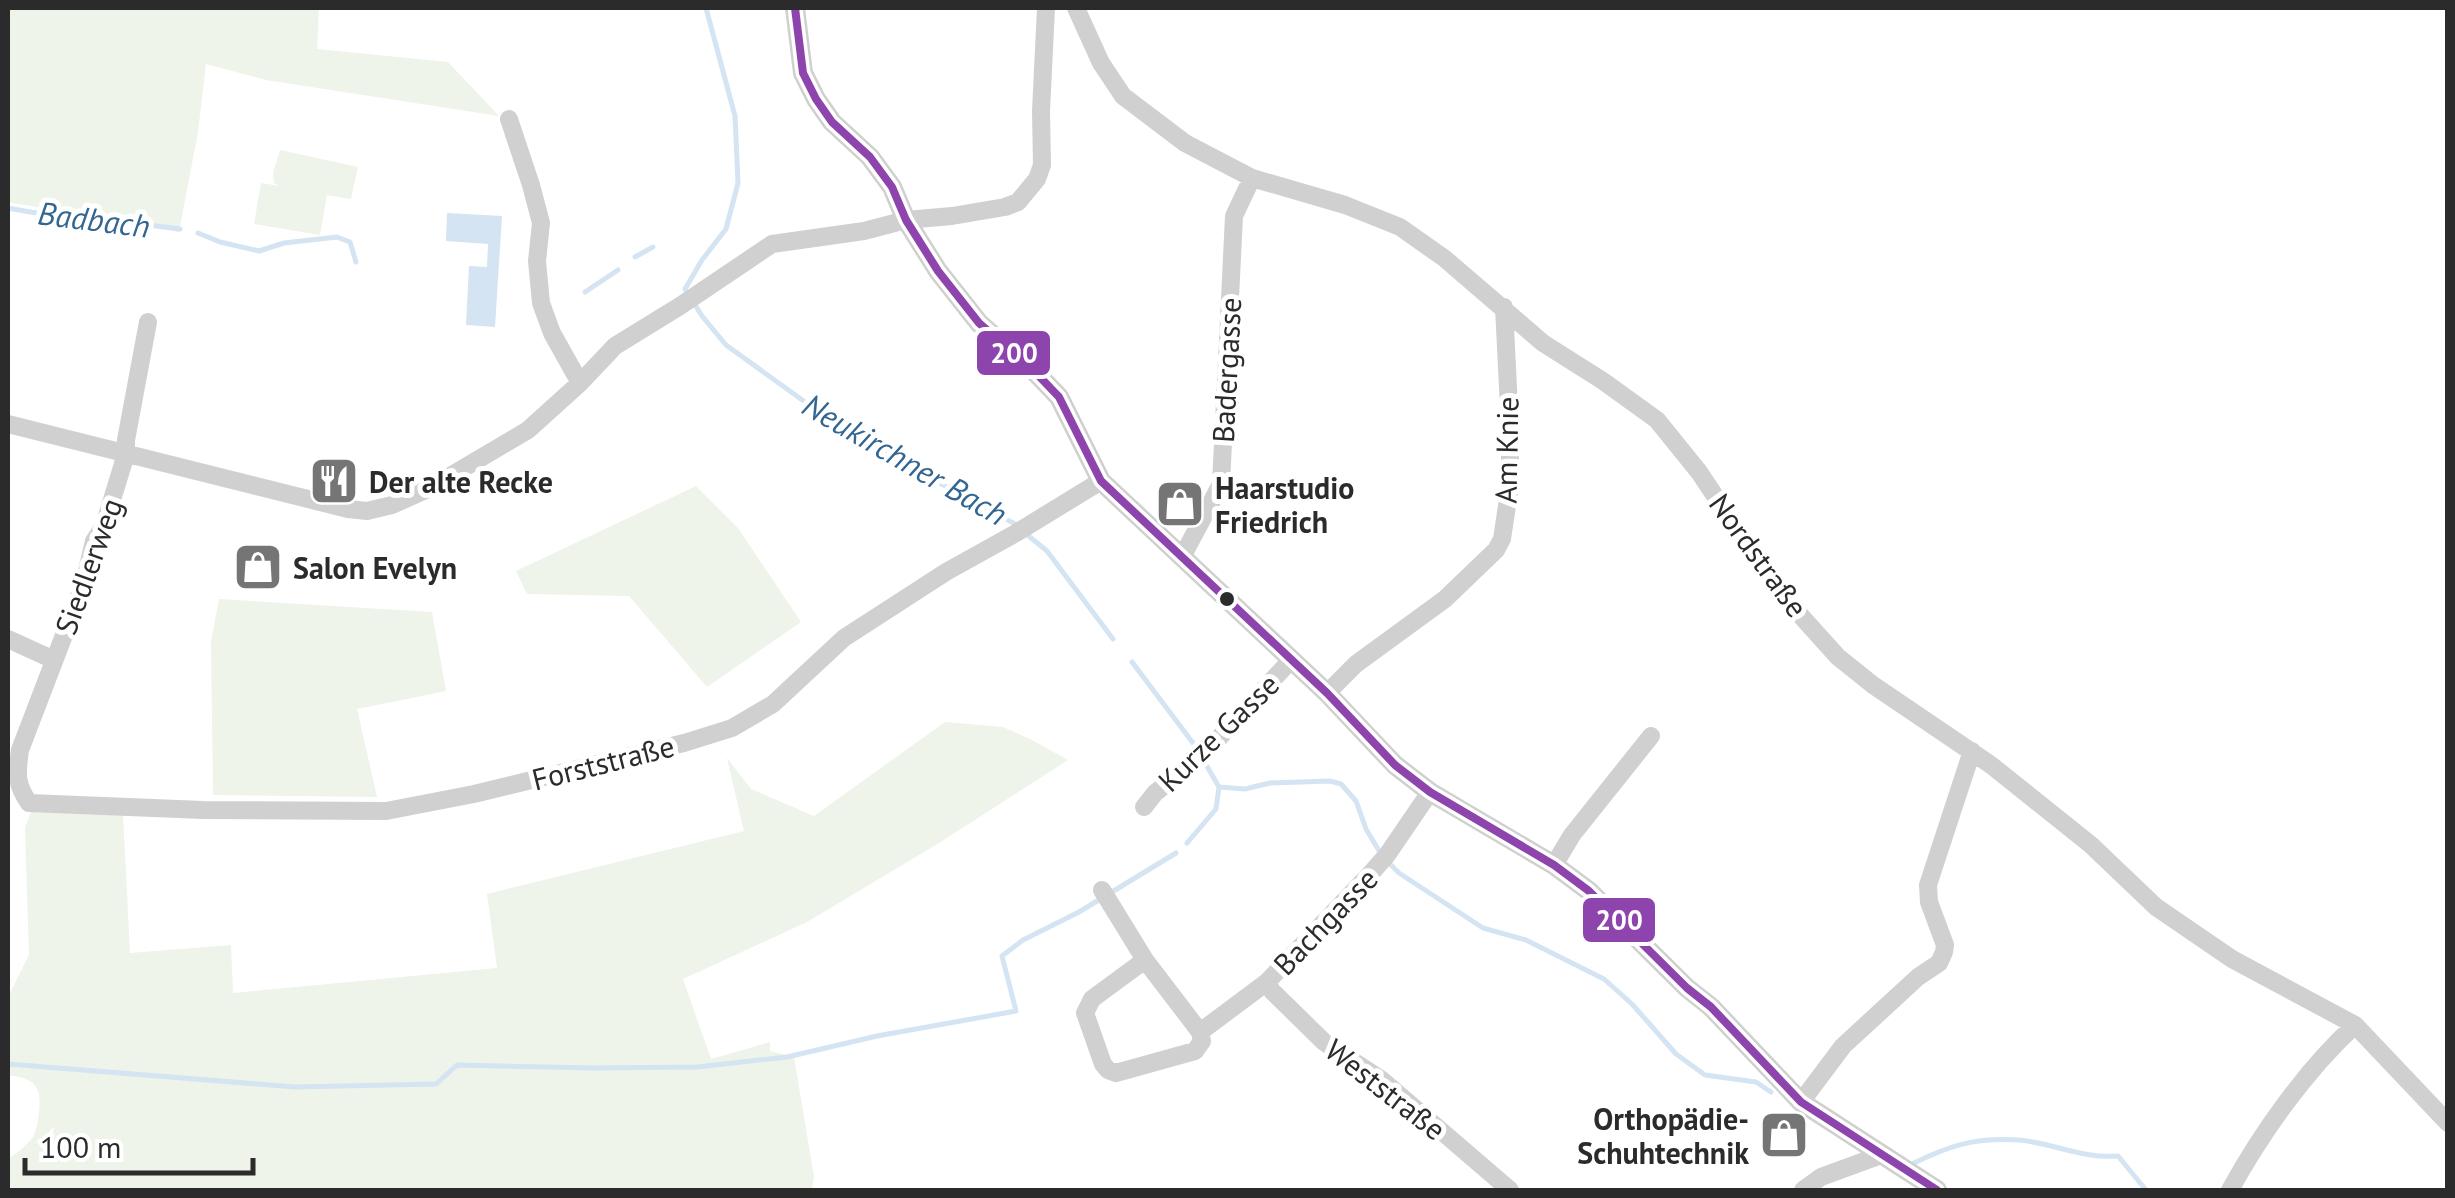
<svg xmlns="http://www.w3.org/2000/svg" width="2455" height="1198" font-family="'PT Sans',sans-serif">
	<style>
		.green { fill: #eef4e9 }
		.water { fill: #d4e4f2 }
		.lines { fill: none; stroke-linecap: round; stroke-linejoin: round }
		.stream { stroke: #d4e4f2; stroke-width: 5 }
		.minor { stroke: #d0d0d0; stroke-width: 18 }
		.tertiary { stroke: #d0d0d0; stroke-width: 20 }
		.bus-1-casing { stroke: #fff; stroke-width: 15 }
		.bus-1 { stroke: #8e44ad; stroke-width: 8 }
		.bus-dot { fill: #2b2b2b; stroke: #fff; stroke-width: 4 }
		.labels { text-anchor: middle; dominant-baseline: central; stroke-width: 10; stroke-linejoin: round; paint-order: stroke }
		.street-label { font-size: 30px; fill: #2b2b2b; stroke: #fff }
		.poi-label { font-size: 30px; font-weight: bold; fill: #2b2b2b; stroke: #fff; text-anchor: start }
		.water-label { font-size: 32px; font-style: italic; fill: #346692; stroke: #fff }
		.line-badge { stroke: #fff; stroke-width: 4 }
		.badge-label { font-size: 28px; text-anchor: middle; font-weight: bold; fill: #fff }
	</style>
	<rect width="100%" height="100%" fill="#fff"/>
	<!-- green -->
	<path class="green" d="M8,8h311l-2,41 131,13 51,54 -233,-36 -60,-16 -8,68 -19,100 -171,-30z
		M280,150l78,17 -7,32 -24,-4 -7,40 -66,-11 7,-41 19,3 -6,-3 -1,-10z
		M696,486l42,42 63,94 -94,65 -78,-91 -102,-2 -11,-23z
		M219,599l213,13 14,79 -89,18 20,88 -164,-2 -2,-153z
		M945,722l58,5 27,12 38,21 -129,83 -132,79 -124,57 28,80 59,-17v9l24,6 20,120 -2,13h-804v-31c8,-5 19,-14 25,-22 4,-7 5,-17 6,-25 3,-28 -5,-33 -31,-37v-78l21,-42 -4,-127 6,-16 92,2 7,139 101,-8 2,48 264,-25 -10,-74 257,-63 -17,-73 24,31 63,27z"/>
	<!-- water -->
	<path class="water" d="M447,213l55,3 -7,111 -29,-2 3,-59 18,1 1,-23 -42,-3z"/>
	<g class="lines">
		<!-- stream -->
		<path class="stream" d="M706,8l29,108 3,67 -12,46 -24,31 -17,29 17,27 24,29 122,88 169,92
			M8,208c57,12 115,13 172,21
			M198,233l22,9 39,9 25,-8 53,-6 13,5 6,20
			M635,257l18,-10
			M585,292l33,-22
			M1025,533l22,18 66,88
			M1132,662l67,89
			M1204,761l15,26 26,2 25,-6 60,-2 11,3 15,17 10,28 15,25
			M1187,843l29,-34 3,-22
			M1388,862l11,11 84,55 43,12 78,39 28,25 44,50 29,21 51,7 15,10
			M8,1064l287,23 141,-3 21,-19 135,3 105,-1 90,-10 90,-21 139,-25 -14,-55 21,-16 56,-28 97,-59
			M1914,1163c37,-18 62,-26 105,-23 34,3 63,19 99,16l28,34"/>
		<!-- minor -->
		<path class="minor" d="M1076,8l25,55 22,33 62,47 67,35 93,27 55,22 44,31 99,85 60,38 54,39 42,52 62,93 40,51 37,41 35,28 118,80 100,80 65,62 76,52 123,66 93,98
			M509,119l22,66 10,38 -4,38 4,42 11,30 28,50
			M148,322l-22,118v14l-22,72 -10,15 -10,42 -64,167c-3,23 -5,33 9,53l174,7 183,1 88,-17 210,-51 48,-15 41,-24 71,-66 102,-66 70,-39 85,-52
			M8,424l340,85 19,2 25,-6 38,-17 98,-58 52,-47 35,-37 65,-40 92,-62 92,-13 42,-11 46,-4 53,-9 13,-5 19,-23 5,-14 -1,-54 5,-103
			M1182,557l39,-73 13,-268 18,-38
			M8,639l46,21
			M1327,693l29,-29 89,-65 51,-49 6,-11 8,-53v-58l-6,-121
			M1144,807l11,-14 50,-40 87,-94
			M1554,865l18,-30 79,-99
			M1102,890l43,70 55,72 67,-50 105,-110 15,-17 43,-63
			M1145,960l-53,39 -7,14 18,51 5,6 8,3 79,-22 7,-10 -2,-9
			M1267,982l5,9 52,51 58,38 128,110
			M1801,1102l42,-56 75,-69 21,-14 5,-11 1,-7 -16,-43 -1,-17 44,-134
			M1803,1190l18,-13 60,-22
			M2230,1190c32,-58 76,-120 125,-165"/>
		<!-- tertiary -->
		<path class="tertiary" d="M795,8l8,65 13,26 16,23 38,35 22,30 14,33 32,51 41,52 58,51 22,23 42,84 226,212 68,72 35,27 124,73 35,26 98,97 24,19 90,95 136,88"/>
		<!-- bus-1 casing -->
		<g class="bus-1-casing">
			<path id="bus-1" d="M795,8l8,65 13,26 16,23 38,35 22,30 14,33 32,51 41,52 58,51 22,23 42,84 226,212 68,72 35,27 124,73 35,26 98,97 24,19 90,95 136,88"/>
		</g>
		<!-- bus-1 -->
		<use href="#bus-1" class="bus-1"/>
	</g>
	<!-- icons -->
	<defs>
		<g id="restaurant-square" transform="scale(2.5)"><rect x="-9" y="-9" width="18" height="18" rx="4" fill="#757575" stroke="#fff"/><path d="M-5-6h1v4h1v-4h1v4h1v-4h1v5L-1.5 .5V6h-2V.5L-5-1ZM5-6V6H3V1.5H1.5Q1.5-4 5-6Z" fill="#fff"/></g>
		<g id="shop-square" transform="scale(2.5)"><rect x="-9" y="-9" width="18" height="18" rx="4" fill="#757575" stroke="#fff"/><path d="M-5-2.5h2.3a2.7 3.5 0 0 1 5.4 0H5L5.5 6h-11ZM-1.5-2.5h3a1.5 2.3 0 0 0-3 0Z" fill="#fff"/></g>
	</defs>
	<g fill-rule="evenodd">
		<use href="#restaurant-square" x="334" y="481"/>
		<use href="#shop-square" x="1180" y="504"/>
		<use href="#shop-square" x="258" y="567"/>
		<use href="#shop-square" x="1784" y="1135"/>
	</g>
	<!-- markers -->
	<circle class="bus-dot" cx="1227" cy="599" r="9"/>
	<g class="labels">
		<!-- street labels -->
		<g class="street-label">
			<text transform="translate(1226 370) rotate(-87)">Badergasse</text>
			<text transform="translate(1506 450) rotate(-89)">Am Knie</text>
			<text transform="translate(1759 555) rotate(54)">Nordstraße</text>
			<text transform="translate(88 566) rotate(-70)">Siedlerweg</text>
			<text transform="translate(1218 732) rotate(-44)">Kurze Gasse</text>
			<text transform="translate(603 762) rotate(-14)">Forststraße</text>
			<text transform="translate(1325 921) rotate(-46)">Bachgasse</text>
			<text transform="translate(1386 1089) rotate(38)">Weststraße</text>
		</g>
		<!-- poi labels -->
		<g class="poi-label">
			<text x="369" y="481">Der alte Recke</text>
			<text x="1215" y="487">Haarstudio<tspan x="1215" dy="34">Friedrich</tspan></text>
			<text x="293" y="567">Salon Evelyn</text>
			<text x="1749" y="1118" text-anchor="end">Orthopädie-<tspan x="1749" dy="34">Schuhtechnik</tspan></text>
		</g>
		<!-- water labels -->
		<g class="water-label">
			<text transform="translate(94 219) rotate(7)">Badbach</text>
			<text transform="translate(905 459) rotate(30)">Neukirchner Bach</text>
		</g>
	</g>
	<g class="line-badge">
		<rect x="975" y="329" width="77" height="48" rx="10" fill="#8e44ad"/>
		<rect x="1581" y="896" width="76" height="48" rx="10" fill="#8e44ad"/>
	</g>
	<g class="badge-label">
		<text x="1014" y="363">200</text>
		<text x="1619" y="930">200</text>
	</g>
	<!-- border -->
	<rect width="2455" height="1198" fill="none" stroke="#2b2b2b" stroke-width="20"/>
	<!-- scale -->
	<path d="M25 1158v15h228v-15" fill="none" stroke="#2b2b2b" stroke-width="5"/>
	<text x="40" y="1158" font-size="30" fill="#2b2b2b" stroke="#ffffff" stroke-width="8" paint-order="stroke">100 m</text>
</svg>
